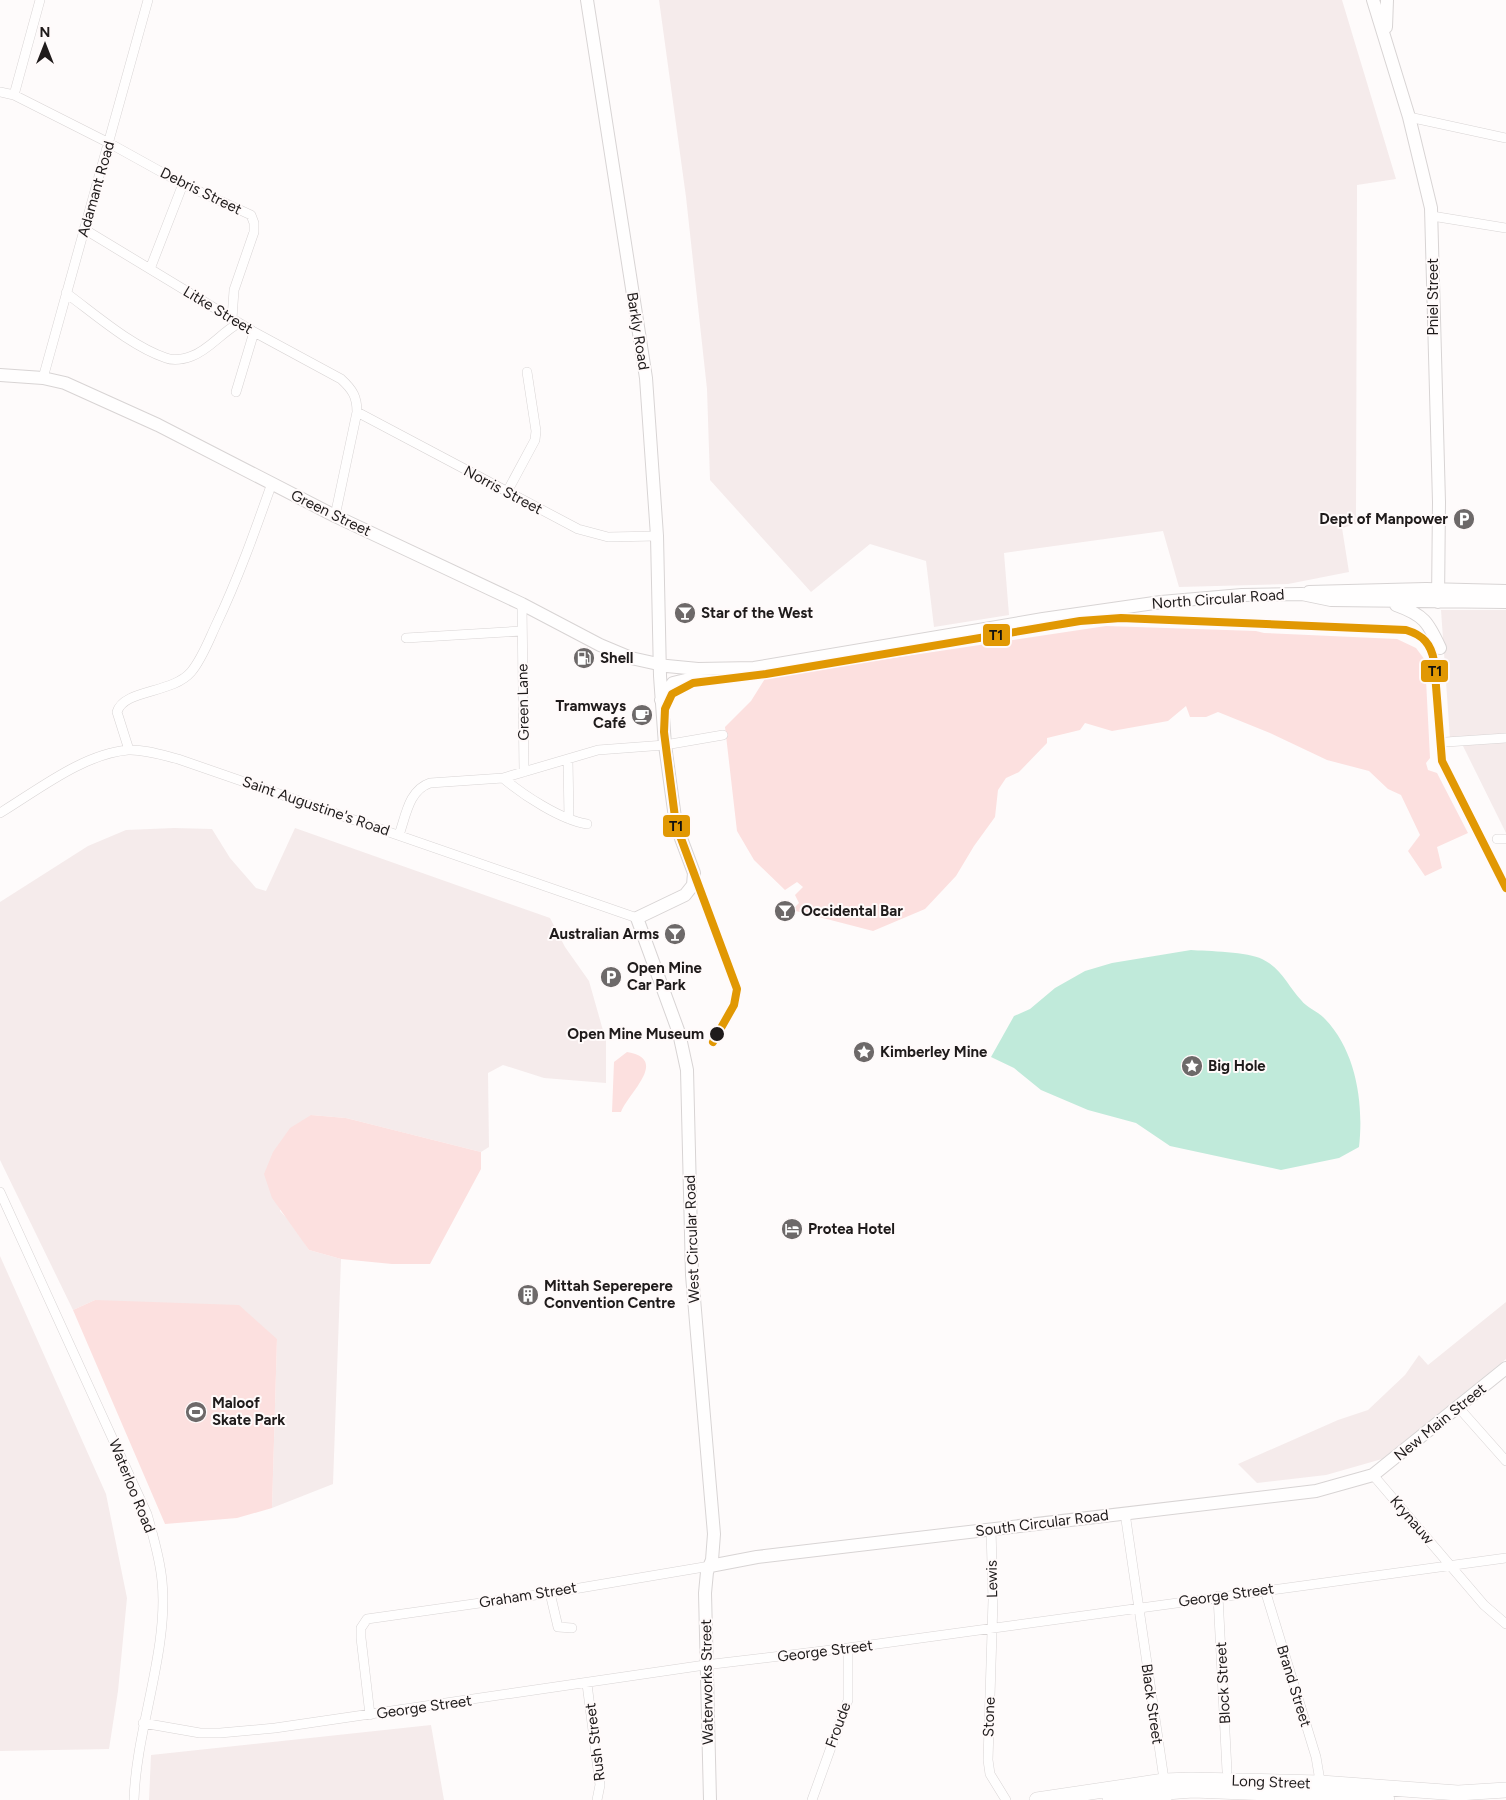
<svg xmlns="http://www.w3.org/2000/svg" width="1506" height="1800" font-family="Figtree,sans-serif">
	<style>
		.built { fill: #f5ebeb }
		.green { fill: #fce0df }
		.water { fill: #c0eada }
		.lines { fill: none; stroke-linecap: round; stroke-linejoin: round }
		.street-casing { stroke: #d8d4d4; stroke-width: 10 }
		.secondary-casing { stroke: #d8d4d4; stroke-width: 14 }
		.highway-casing { stroke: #d8d4d4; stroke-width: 16 }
		.street { stroke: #fffefe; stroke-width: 9 }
		.secondary { stroke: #fffefe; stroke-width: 12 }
		.highway { stroke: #fffefe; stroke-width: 15 }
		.tram-1-casing { stroke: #fffafa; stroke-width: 11 }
		.tram-1 { stroke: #e19803; stroke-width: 8 }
		.stop-dot { fill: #1f1b1b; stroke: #fffafa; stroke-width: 2 }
		.labels { text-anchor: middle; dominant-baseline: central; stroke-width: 4; stroke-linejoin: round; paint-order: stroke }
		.street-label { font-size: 15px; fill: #1f1b1b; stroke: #fffafa }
		.poi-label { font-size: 15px; font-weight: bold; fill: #1f1b1b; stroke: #fffafa; text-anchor: start }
		.stop-label { font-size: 15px; font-weight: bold; fill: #1f1b1b; stroke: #fffafa; text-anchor: end }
		.line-badge { stroke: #fffafa; stroke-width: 2 }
		.pale-badge-label { font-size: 14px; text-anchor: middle; font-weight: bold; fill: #111 }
	</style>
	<rect width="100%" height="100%" fill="#fefbfb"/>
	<!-- built -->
	<path class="built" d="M659,0h683l54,179 -39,6 -1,339 -14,4 7,44 -61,12 -109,3 -16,-56 -159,22 5,62 -75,12 -8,-66 -56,-17 -59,48 -101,-112 -3,-91 -21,-192z
		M1441,610h65v223l-43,-87 -8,-1 -5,-6z
		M174,828l38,1 18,29 26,30 10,3 29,-63 255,90 15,29 24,34 17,60v42l-62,-5 -41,-13 -15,8 1,74 -8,5 -135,-34 -35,-3 -31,96 14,15 15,24 32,9 -8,225 -61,24 5,-169 -182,-39 -22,10 -73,-150v-258l88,-56 38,-16z
		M0,1256l106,238 21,104 -9,93 -9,58 -109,2z
		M1506,1302v57l-124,100 -56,16 -69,8 -19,-19 100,-44 30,-10 37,-35 14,-20 9,10z
		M431,1725l13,75h-295l2,-45z"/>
	<!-- green -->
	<path class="green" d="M1106,626l150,5 8,2 133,6 19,9 9,12 5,98 -4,5 2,7 9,3 31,60 -31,14 5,21 -17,8 -17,-25 12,-16 -19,-40 -13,-6 -19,-18 -42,-11 -57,-27 -52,-21 -12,5h-16l-4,-11 -18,15 -56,10 -27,-8 -5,7 -33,8v5l-28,29 -13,6 -8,12 -3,27 -21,29 -18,30 -31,33 -52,22 -81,-21 7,-7 -4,-8 8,-8 -6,-5 -12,8 -31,-30 -17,-29 -12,-104 26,-26 15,-24z
		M627,1052c43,7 1,41 -6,60h-9l2,-50z
		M311,1115l35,3 135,34v17l-51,95h-38l-51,-5 -32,-9 -37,-52 -8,-24 9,-22 17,-24z
		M95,1300l144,5 38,34 -5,169 -35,10 -72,6 -92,-214z"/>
	<!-- water -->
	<path class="water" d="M1191,950c16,1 58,2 71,9 19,9 26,27 39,41 6,8 17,11 24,19 31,32 39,84 34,128l-20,11 -58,12 -111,-24 -34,-23 -48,-13 -47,-20 -27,-22 -23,-11 23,-41 16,-7 25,-21 30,-17 27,-8z"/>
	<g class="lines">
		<!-- street casing -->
		<g class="street-casing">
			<path id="street" d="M0,92l14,3 95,48 74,41 68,31 3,8v9l-20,58 -2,29
				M14,95l26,-95
				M1409,117l97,21
				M1432,216l74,12
				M84,229l170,103 87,47c12,11 16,18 16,33l-22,104
				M150,269l33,-85
				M66,293c30,22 65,53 100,65 8,3 18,1 26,-2 17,-6 30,-24 47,-33
				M43,378l105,-378
				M236,392l18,-60
				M357,412l221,117 30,8 49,-1
				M507,492l28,-52 1,-9 -9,-59
				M522,604l2,168
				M406,638l116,-7
				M1446,742l60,-4
				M129,750l-12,-38c7,-23 55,-18 74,-40 11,-13 18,-32 25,-47 22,-46 39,-94 56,-142
				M568,759l1,60
				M503,778c20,17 58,42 84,46
				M0,813c38,-23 83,-59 128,-63 16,-1 34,5 50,9l459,159
				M399,835c7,-20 10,-45 31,-52l73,-5 95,-28 67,-5 58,-10
				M1497,839h9
				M0,1192l147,322c6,22 13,44 15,67 7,69 -26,148 -28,219
				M1459,1408l47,53
				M1373,1475l111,130 22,19
				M1125,1513l42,287
				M991,1529l2,71 -5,160 2,14 16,26
				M1265,1590l51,167 5,30
				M550,1593l8,34 14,1
				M1218,1596l9,175
				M587,1684l13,101 -3,15
				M370,1715l-9,-77v-10l6,-9 183,-26 160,-27
				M143,1723l57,10h20l55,-5 430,-63 143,-17 658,-90
				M812,1800l36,-100v-52"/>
		</g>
		<!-- secondary casing -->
		<g class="secondary-casing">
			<path id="secondary" d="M587,0l59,378 11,158 3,140 5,69 11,80 18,48 -1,12 -8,10 -48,23 42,115 8,37 5,205 22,259 -2,26 -5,12 -2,21 5,207
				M1373,0l36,117 22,91 8,294 -1,100
				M1386,27l1,-27
				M0,375l43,3 22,5 93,42 177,91 187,88 78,41 31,13 36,8 31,3 56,-1 289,-49 118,-17 81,-7 60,-1 29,6 175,2
				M1309,592l117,-3 80,2
				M1396,605c28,10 32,17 44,43
				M661,700l12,-17 33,-8
				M710,1566l47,-9 559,-66 57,-16 133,-107"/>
		</g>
		<!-- highway casing -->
		<g class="highway-casing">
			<path id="highway" d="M1037,1800l127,-19 27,-1 130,3 137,10 48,-3
				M1110,1800l56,-8 27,-2 129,5 65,5"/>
		</g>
		<!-- street -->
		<use href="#street" class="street"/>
		<!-- secondary -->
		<use href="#secondary" class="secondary"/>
		<!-- highway -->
		<use href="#highway" class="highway"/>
		<!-- tram-1 casing -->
		<g class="tram-1-casing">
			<path id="tram-1" d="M713,1042l21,-37 3,-16 -61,-164 -12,-93 1,-23 7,-15 21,-11 73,-9 314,-53 41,-3 285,12c17,5 25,14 28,31l8,100 64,127"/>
		</g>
		<!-- tram-1 -->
		<use href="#tram-1" class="tram-1"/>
	</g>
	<!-- icons -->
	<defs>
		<g id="parking-disc" transform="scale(1.125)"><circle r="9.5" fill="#6d6969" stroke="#fffafa"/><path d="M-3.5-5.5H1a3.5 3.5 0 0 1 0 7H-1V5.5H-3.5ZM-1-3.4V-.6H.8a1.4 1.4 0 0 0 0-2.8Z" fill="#fff"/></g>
		<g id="bar-disc" transform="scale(1.125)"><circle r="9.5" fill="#6d6969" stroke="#fffafa"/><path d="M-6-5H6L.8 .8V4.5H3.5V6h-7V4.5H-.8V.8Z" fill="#fff"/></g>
		<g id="fuel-disc" transform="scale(1.125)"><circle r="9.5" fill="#6d6969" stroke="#fffafa"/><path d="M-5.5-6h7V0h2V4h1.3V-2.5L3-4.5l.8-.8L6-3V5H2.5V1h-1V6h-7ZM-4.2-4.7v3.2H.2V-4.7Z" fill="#fff"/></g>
		<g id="cafe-disc" transform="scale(1.125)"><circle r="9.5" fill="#6d6969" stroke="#fffafa"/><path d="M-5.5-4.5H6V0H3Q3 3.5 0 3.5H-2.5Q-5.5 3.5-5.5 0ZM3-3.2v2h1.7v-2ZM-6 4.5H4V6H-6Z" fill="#fff"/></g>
		<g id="sight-disc" transform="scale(1.125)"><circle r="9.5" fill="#6d6969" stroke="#fffafa"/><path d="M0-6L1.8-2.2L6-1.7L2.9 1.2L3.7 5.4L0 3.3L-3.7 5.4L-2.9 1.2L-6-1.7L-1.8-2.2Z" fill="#fff"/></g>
		<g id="hotel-disc" transform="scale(1.125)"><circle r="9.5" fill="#6d6969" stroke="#fffafa"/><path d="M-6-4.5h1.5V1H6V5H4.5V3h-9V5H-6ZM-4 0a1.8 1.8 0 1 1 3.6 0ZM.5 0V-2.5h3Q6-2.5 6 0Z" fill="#fff"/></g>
		<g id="building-disc" transform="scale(1.125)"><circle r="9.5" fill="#6d6969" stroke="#fffafa"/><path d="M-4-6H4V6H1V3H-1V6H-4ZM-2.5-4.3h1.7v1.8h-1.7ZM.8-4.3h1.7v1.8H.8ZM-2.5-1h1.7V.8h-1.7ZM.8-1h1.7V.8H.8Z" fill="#fff"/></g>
		<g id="stadium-disc" transform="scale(1.125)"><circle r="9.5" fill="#6d6969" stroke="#fffafa"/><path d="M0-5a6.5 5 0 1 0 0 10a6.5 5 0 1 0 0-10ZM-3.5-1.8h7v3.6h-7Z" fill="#fff"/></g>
	</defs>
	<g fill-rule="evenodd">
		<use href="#parking-disc" x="1464" y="519"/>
		<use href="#bar-disc" x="685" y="613"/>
		<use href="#fuel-disc" x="584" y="658"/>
		<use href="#cafe-disc" x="642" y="715"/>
		<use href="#bar-disc" x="785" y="911"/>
		<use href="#bar-disc" x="675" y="934"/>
		<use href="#parking-disc" x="611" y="977"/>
		<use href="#sight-disc" x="864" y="1052"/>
		<use href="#sight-disc" x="1192" y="1066"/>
		<use href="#hotel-disc" x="792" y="1229"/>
		<use href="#building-disc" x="528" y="1295"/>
		<use href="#stadium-disc" x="196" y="1412"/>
	</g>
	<!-- markers -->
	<circle class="stop-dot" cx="717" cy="1034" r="8"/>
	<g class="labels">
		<!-- street labels -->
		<g class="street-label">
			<text transform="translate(96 189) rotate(-74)">Adamant Road</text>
			<text transform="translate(201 191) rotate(26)">Debris Street</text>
			<text transform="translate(1433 297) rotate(-90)">Pniel Street</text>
			<text transform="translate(218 310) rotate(31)">Litke Street</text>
			<text transform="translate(638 331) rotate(81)">Barkly Road</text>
			<text transform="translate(503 490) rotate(28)">Norris Street</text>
			<text transform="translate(331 513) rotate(26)">Green Street</text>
			<text transform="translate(1218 599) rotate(-4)">North Circular Road</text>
			<text transform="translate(523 702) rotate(-91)">Green Lane</text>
			<text transform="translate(316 806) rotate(19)">Saint Augustine's Road</text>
			<text transform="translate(692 1239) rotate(-92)">West Circular Road</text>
			<text transform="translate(1440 1422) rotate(-39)">New Main Street</text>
			<text transform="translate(132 1486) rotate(68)">Waterloo Road</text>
			<text transform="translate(1412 1520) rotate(49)">Krynauw</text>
			<text transform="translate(1042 1523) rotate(-7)">South Circular Road</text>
			<text transform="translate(992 1579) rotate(-91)">Lewis</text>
			<text transform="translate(528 1595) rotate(-9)">Graham Street</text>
			<text transform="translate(1226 1595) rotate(-8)">George Street</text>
			<text transform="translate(825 1651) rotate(-7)">George Street</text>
			<text transform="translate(707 1682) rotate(-91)">Waterworks Street</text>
			<text transform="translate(1223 1683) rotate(-93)">Block Street</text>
			<text transform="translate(1294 1686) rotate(73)">Brand Street</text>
			<text transform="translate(1152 1704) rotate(82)">Black Street</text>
			<text transform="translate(424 1707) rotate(-8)">George Street</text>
			<text transform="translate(989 1717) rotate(-88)">Stone</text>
			<text transform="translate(838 1725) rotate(-70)">Froude</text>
			<text transform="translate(595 1742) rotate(-97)">Rush Street</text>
			<text transform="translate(1271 1782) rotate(2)">Long Street</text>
		</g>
		<!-- poi labels -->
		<g class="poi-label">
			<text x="1448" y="519" text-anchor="end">Dept of Manpower</text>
			<text x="701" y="613">Star of the West</text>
			<text x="600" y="658">Shell</text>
			<text x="626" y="706" text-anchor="end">Tramways<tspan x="626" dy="17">Café</tspan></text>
			<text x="801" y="911">Occidental Bar</text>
			<text x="659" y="934" text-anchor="end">Australian Arms</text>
			<text x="627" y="968">Open Mine<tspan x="627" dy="17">Car Park</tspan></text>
			<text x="880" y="1052">Kimberley Mine</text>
			<text x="1208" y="1066">Big Hole</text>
			<text x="808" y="1229">Protea Hotel</text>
			<text x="544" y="1286">Mittah Seperepere<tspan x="544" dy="17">Convention Centre</tspan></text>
			<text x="212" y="1403">Maloof<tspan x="212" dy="17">Skate Park</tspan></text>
		</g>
		<!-- stop labels -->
		<g class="stop-label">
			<text x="704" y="1034">Open Mine Museum</text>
		</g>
	</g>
	<g class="line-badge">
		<rect x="982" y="623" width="29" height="24" rx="5" fill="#e19803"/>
		<rect x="1420" y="659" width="29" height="24" rx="5" fill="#e19803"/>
		<rect x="662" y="814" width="29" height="24" rx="5" fill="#e19803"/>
	</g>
	<g class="pale-badge-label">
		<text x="996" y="640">T1</text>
		<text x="1435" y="676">T1</text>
		<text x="676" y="831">T1</text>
	</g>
	<!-- north arrow -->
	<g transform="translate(45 45)" stroke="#fffafa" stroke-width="4" paint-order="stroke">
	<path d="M0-4L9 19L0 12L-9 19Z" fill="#1f1b1b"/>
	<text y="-8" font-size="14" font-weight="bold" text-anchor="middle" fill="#1f1b1b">N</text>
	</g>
</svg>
